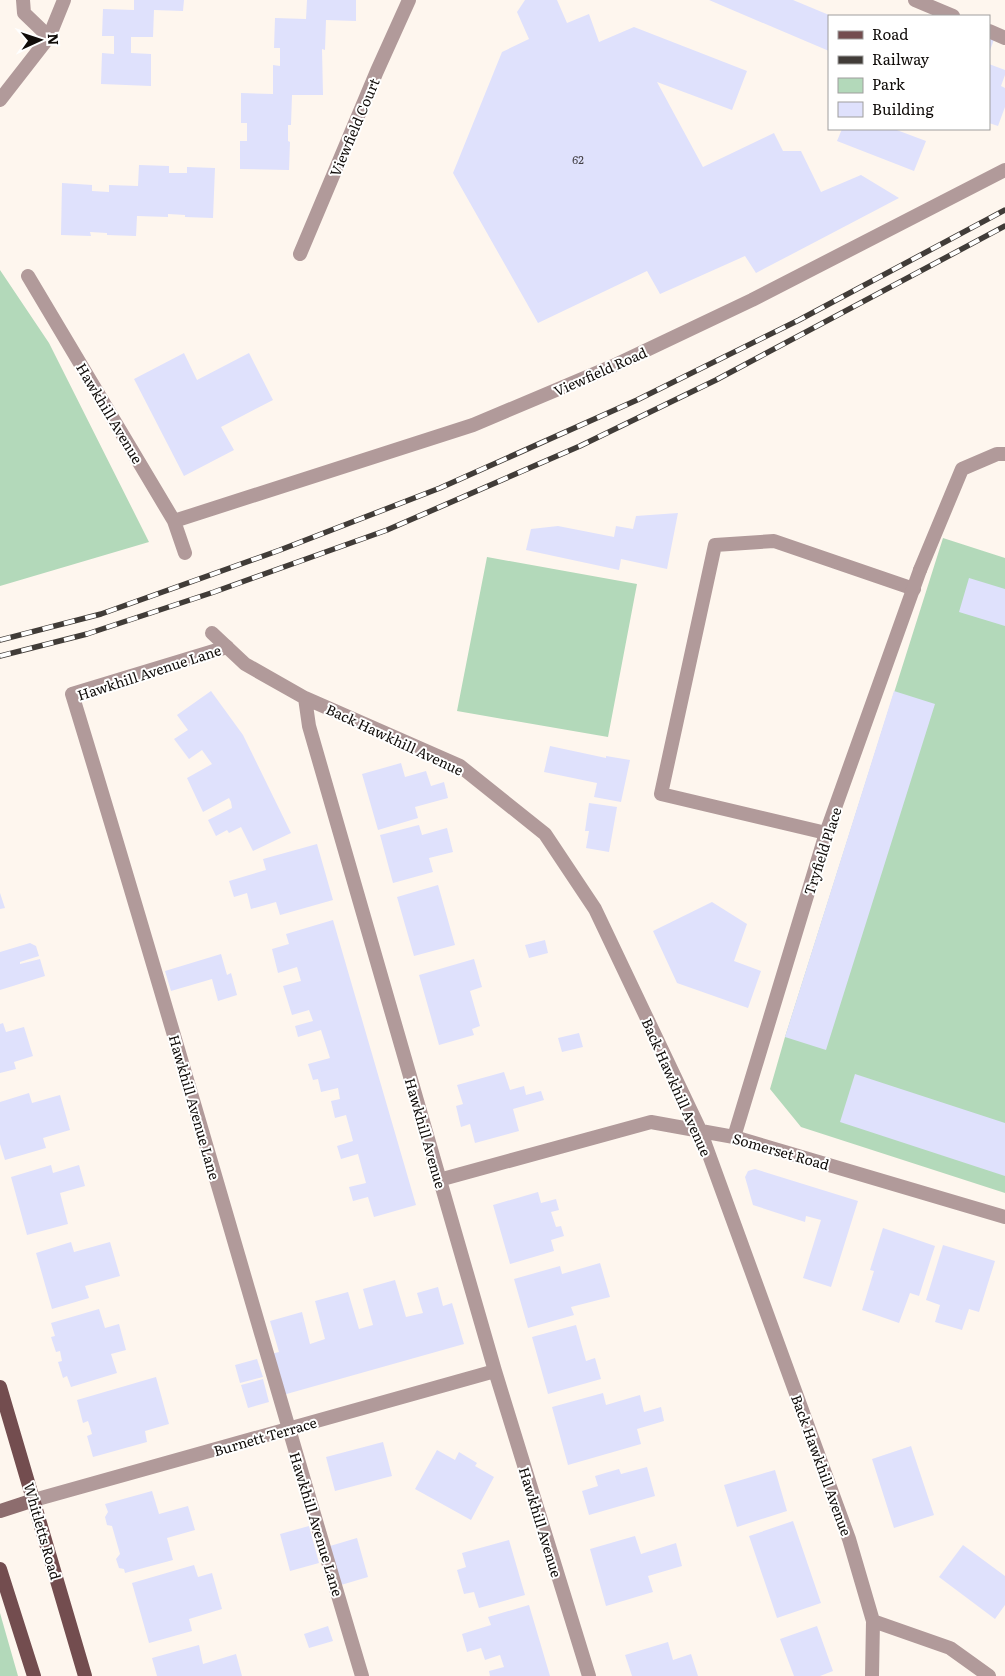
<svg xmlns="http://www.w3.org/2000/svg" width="1005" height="1676" font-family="Literata,serif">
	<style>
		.green { fill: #b3d9ba }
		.building { fill: #dfe1fc }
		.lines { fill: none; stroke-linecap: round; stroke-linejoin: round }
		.service { stroke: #b19a9a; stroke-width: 14 }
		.minor { stroke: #b19a9a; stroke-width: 14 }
		.secondary { stroke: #8d6d6e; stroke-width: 14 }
		.primary { stroke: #734d4f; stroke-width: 14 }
		.rail-casing { stroke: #413c38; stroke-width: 5.5 }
		.rail { stroke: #fff; stroke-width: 4; stroke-dasharray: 11; stroke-linecap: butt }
		.labels { text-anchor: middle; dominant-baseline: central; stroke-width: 4; stroke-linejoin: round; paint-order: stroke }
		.number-label { font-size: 11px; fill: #444146 }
		.street-label { font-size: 14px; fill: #100c09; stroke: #fff }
	</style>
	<rect width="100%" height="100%" fill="#fef6ee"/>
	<!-- green -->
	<path class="green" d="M0,270l49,73 100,199 -149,44z
		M943,538l62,20v635l-204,-66 -31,-38 15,-52z
		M487,557l150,27 -29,153 -151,-26z
		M0,1613l18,63h-18z"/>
	<!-- building -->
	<path class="building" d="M134,0h50l-1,11 -29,-1 -1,27h-22v16l20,1v32l-50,-2 1,-31 12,1v-18h-12l1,-27 31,1z
		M307,0h49v21l-30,-1 -1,30 -3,-1 1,46h-31l-1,30h-3v16l2,1 -1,28 -49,-1v-28h7v-18h-6v-30l32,1v-29l7,1v-18h-6l1,-30 31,1z
		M525,0h32l10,23 22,-9 10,28 35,-15 113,44 -15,39 -75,-28 46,85 71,-34 9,18h18l20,41 40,-17 38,23 -143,75 -11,-17 -85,38 -13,-23 -109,52 -85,-150 49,-121 27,-13 -12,-27z
		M709,0h84l36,15v36z
		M989,34l6,3 -6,16z
		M989,64l16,6v5l-4,11 4,2v19l-7,19 -9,-3z
		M842,129h52l32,12 -12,30 -77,-30z
		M139,165l30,1v7h18v-6l28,1 -2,50 -28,-1v-2l-17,-1v3l-31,-1 -1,20 -29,-1v-2l-17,-1 1,4 -30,-1 1,-52 30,2v6l17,1v-7l29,1z
		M184,353l13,27 52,-27 24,47 -52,27 13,23 -50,26 -50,-97z
		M678,513l-11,56 -46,-10 -2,11 -93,-20 5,-21 27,-3 56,11 2,-11 17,3 3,-13z
		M969,578l36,11v37l-46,-14z
		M211,691l32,44 48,98 -38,18 -12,-24 -12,6 -2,-3 -11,6 -8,-16 24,-12 -1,-6 -2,-4 -26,14 -16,-34 25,-14 -10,-14 -13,9 -15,-20 14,-9 -11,-15z
		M894,691l41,13 -109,346 -41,-13z
		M550,746l56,12v-2l24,4 -9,42 -27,-5 3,-14 -53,-11z
		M401,763l4,14 21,-6 5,15 13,-4 4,16 -33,9 3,11 -40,12 -16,-56z
		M589,803l28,4 -8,45 -23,-4 3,-17h-4z
		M419,825l3,10 25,-7 6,24 -24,6 4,14 -40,11 -13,-48z
		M317,844l16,56 -53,15 -4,-13 -25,7 -4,-16 -13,4 -5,-16 37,-11 -3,-11z
		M438,885l17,60 -41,11 -17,-59z
		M0,893l5,15 -5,1z
		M712,902l35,22 -13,37 27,10 -13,37 -71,-25 -24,-52z
		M333,920l83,285 -42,12 -6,-20 -15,4 -4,-14 17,-4 -8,-29 -17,5 -4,-13 16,-5 -7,-26 -11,3 -4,-17 9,-2 -2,-11 -17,4 -3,-13 -5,1 -5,-16 22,-6 -9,-28 -23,7 -3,-11 18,-5 -4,-11 -17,5 -9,-29 18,-5 -4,-14 -19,6 -6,-24 17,-5 -3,-10z
		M545,940l3,13 -19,5 -4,-13z
		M30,943l6,3 3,10 -19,6v2l20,-5 5,17 -45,14v-38z
		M221,954l6,21 4,-2 6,22 -19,6 -6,-22 -41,12 -6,-20z
		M474,959l8,28 -12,4 10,35 -8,3 2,6 -35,10 -20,-70z
		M3,1023l3,9 18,-5 9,29 -19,6 2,7 -16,4v-49z
		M579,1033l4,14 -21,5 -4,-14z
		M504,1072l6,18 14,-4 2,9 15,-4 3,9 -31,9 6,22 -44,12 -5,-19 -9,3 -5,-21 7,-2 -6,-19z
		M855,1074l150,49v53l-165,-54z
		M29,1093l3,10 28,-8 10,35 -27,8 3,10 -41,12 -5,-16v-42z
		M51,1165l2,8 26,-8 6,21 -25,7 8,31 -41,11 -16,-58z
		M755,1169l103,32 -27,86 -28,-9 18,-58 -15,-4 -1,6 -52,-17 -8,-28 3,-6z
		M538,1192l3,11 15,-4 3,11 -8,2 5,15 5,-1 3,10 -13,4 3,11 -44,13 -17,-59z
		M883,1228l52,18 -16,50 -9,-3 -11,30 -37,-13 12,-39 -4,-1z
		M71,1242l3,10 36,-10 10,34 -35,10 4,12 -37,11 -16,-56z
		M943,1245l52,16 -16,51 -10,-3 -7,21 -27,-8 5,-17 -14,-5z
		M600,1263l10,34 -39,10 3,8 -46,13 -14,-49 46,-13 2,8z
		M395,1280l11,37 17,-4 -6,-20 21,-6 5,19 9,-3 12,41 -181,51 -12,-41 8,-2 -9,-31 32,-9 8,32 15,-5 -10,-38 33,-9 11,37 14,-4 -10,-36z
		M99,1309l6,19 14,-4 7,26 -15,4 6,19 -46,14 -4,-11 -4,2 -5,-16 4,-1 -2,-10 -4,1 -5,-15 4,-1 -4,-13z
		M576,1325l10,36 9,-3 6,21 -53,15 -16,-57z
		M257,1359l6,18 -23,6 -5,-18z
		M156,1377l13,47 -24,7 2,11 -54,15 -6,-21 5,-2 -2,-7 -2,-6 -5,2 -6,-23z
		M263,1379l6,23 -21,6 -7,-23z
		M603,1393l3,12 34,-10 4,17 17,-5 3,14 -27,8 4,15 -73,21 -16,-58z
		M383,1442l9,34 -57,15 -9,-34z
		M911,1446l23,69 -40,13 -22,-69z
		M437,1450l18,10 4,-8 18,11 -2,3 19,11 -23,43 -56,-31z
		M647,1467l8,29 -66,19 -7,-24 16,-5 -3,-10 24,-7 2,5z
		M775,1470l12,41 -50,16 -13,-42z
		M152,1491l7,23 29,-8 7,24 -28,8 6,22 -48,13 -1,-4 -5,-1 -3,-9 4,-5 -8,-28 -5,-1 -2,-8 3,-5 -3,-8z
		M793,1521l28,82 -44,15 -28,-82z
		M309,1526l10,37 -29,8 -10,-37z
		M635,1536l6,18 35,-11 6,23 -34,10 5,16 -47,14 -16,-57z
		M357,1538l11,39 -27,8 -11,-39z
		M509,1540l16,55 -46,13 -5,-16 -10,2 -7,-24 9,-3 -4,-14z
		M963,1545l42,31v29l-10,14 -56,-42z
		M194,1565l4,12 14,-4 10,36 -33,10 3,12 -43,12 -17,-60z
		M529,1605l21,71h-60l-1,-5 15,-4 -4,-12 -15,5 -4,-12 -14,4 -5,-18 29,-9 -3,-8z
		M328,1626l5,15 -24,7 -5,-14z
		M817,1626l16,45 -13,5h-26l-14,-37z
		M668,1642l5,18 18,-6 7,22h-66l-7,-21z
		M199,1645l4,19 33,-10 6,22h-85l-5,-18z"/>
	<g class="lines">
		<!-- service -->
		<path class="service" d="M23,0l1,13 25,24
			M920,570l42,-101 35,-15h8
			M227,647l-155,47c100,326 192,655 290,982
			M826,833l-165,-39 54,-249 59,-4 140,48"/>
		<!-- minor -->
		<path class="minor" d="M915,0l38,16
			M989,31l16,7
			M0,100l49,-63 15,-37
			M300,254l77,-183 32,-71
			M28,276l146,245 11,32
			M174,521l299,-96 140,-59 139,-66 253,-130
			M212,633l33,31 60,34 4,28 186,645 94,305
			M305,698l155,68 85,68 50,75 105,221 149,409 24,82 -1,55
			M734,1137l92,-304 94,-263
			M439,1180l212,-58 83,15 271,80
			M34,1500l461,-129
			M873,1621l77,27 39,28"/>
		<!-- secondary -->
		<path class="secondary" d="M0,1511l34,-11"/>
		<!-- primary -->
		<path class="primary" d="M0,1387l85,289
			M0,1569l34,107"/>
		<!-- rail casing -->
		<g class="rail-casing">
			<path id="rail" d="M0,640l101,-26 179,-64 160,-62 197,-88 162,-80 206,-110
				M0,656l87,-22 127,-42 173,-62 193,-84 136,-66 289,-154"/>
		</g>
		<!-- rail -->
		<use href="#rail" class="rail"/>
	</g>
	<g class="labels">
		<!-- number labels -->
		<g class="number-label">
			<text x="578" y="159">62</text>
		</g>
		<!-- street labels -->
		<g class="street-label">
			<text transform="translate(354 127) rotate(-67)">Viewfield Court</text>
			<text transform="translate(600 371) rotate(-24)">Viewfield Road</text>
			<text transform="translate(110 413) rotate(59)">Hawkhill Avenue</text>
			<text transform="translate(149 672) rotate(-18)">Hawkhill Avenue Lane</text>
			<text transform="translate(395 739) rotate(25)">Back Hawkhill Avenue</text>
			<text transform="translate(822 851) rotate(-72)">Tryfield Place</text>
			<text transform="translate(677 1087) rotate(66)">Back Hawkhill Avenue</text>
			<text transform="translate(195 1107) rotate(74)">Hawkhill Avenue Lane</text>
			<text transform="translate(426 1133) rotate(74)">Hawkhill Avenue</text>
			<text transform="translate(781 1151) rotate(16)">Somerset Road</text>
			<text transform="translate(265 1436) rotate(-16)">Burnett Terrace</text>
			<text transform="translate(822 1465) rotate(70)">Back Hawkhill Avenue</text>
			<text transform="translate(541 1522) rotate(73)">Hawkhill Avenue</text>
			<text transform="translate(317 1524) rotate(73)">Hawkhill Avenue Lane</text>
			<text transform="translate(43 1531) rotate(74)">Whitletts Road</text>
		</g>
	</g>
	<!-- legend -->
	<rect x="828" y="15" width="162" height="115" fill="#ffffff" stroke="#9f9e9d"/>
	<rect x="838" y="31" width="25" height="8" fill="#734d4f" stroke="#9f9e9d"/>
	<text x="872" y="40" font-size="15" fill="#100c09">Road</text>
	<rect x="838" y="56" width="25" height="8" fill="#413c38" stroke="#9f9e9d"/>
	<text x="872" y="65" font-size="15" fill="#100c09">Railway</text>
	<rect x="838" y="78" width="25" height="15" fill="#b3d9ba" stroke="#9f9e9d"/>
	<text x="872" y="90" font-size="15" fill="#100c09">Park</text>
	<rect x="838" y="102" width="25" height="15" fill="#dfe1fc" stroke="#9f9e9d"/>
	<text x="872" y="115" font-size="15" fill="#100c09">Building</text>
	<!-- north arrow -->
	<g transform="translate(40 40) rotate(87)" stroke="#ffffff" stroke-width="4" paint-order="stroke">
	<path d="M0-4L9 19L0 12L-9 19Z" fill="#100c09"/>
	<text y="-8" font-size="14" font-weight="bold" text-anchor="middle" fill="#100c09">N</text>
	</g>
</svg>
